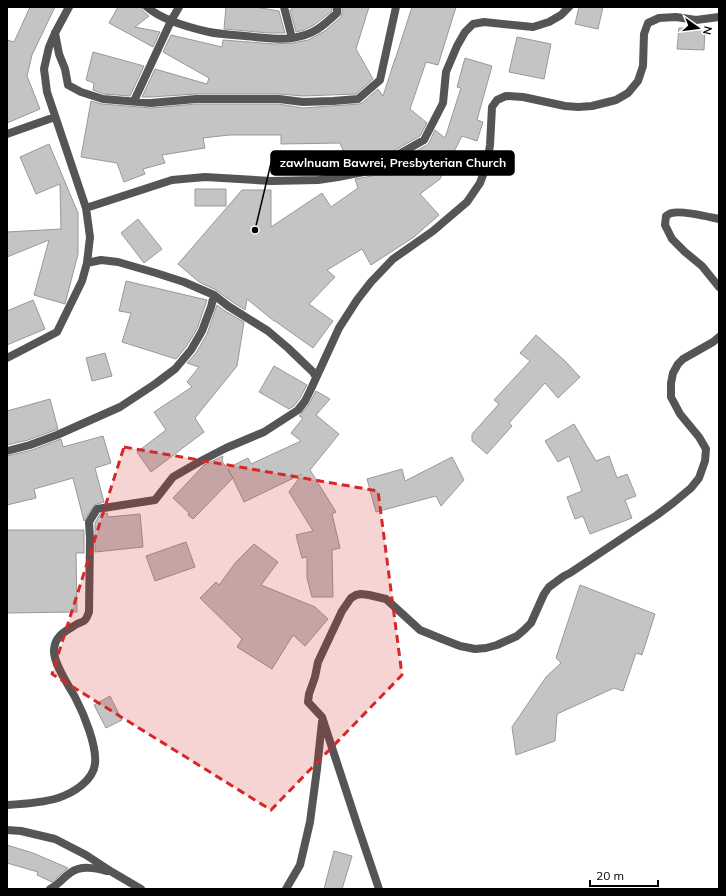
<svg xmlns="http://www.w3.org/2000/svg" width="726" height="896" font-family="Mulish,sans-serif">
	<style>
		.building { fill: #c4c4c4; stroke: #999 }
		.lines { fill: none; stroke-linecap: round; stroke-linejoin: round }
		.street { stroke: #555; stroke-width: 8 }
		.marked { fill: #d62828; fill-opacity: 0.2; stroke: #d62828; stroke-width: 3; stroke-dasharray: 8 5; stroke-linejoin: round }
		.leader { fill: none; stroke: #000; stroke-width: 1.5 }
		.callout-dot { fill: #000; stroke: #fff; stroke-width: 1.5 }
		.callout { fill: #000; stroke: #000; stroke-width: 1.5 }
		.callout-label { font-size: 12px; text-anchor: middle; font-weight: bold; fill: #fff }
	</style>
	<rect width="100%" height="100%" fill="#fff"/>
	<!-- building -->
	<path class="building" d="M30,7h25l-23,48 -5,21 13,33 -33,14v-83l7,2z
		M118,7h24l1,4 6,5 -14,11 25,5 -7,15 -44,-24z
		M226,7h29l24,4 6,22h-16l-45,-4z
		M294,7h38v4l-18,14 -10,5 -8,2 -6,-22z
		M342,7h27l-13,42 17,30 -17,15 -53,2 -24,-2h-83l-45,3h-9l13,-28 52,15 2,-6 -46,-26 8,-17 51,12 1,-7 51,4 19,-1 15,-3 17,-9 16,-14 1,-4z
		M412,7h44l-18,58 -12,-3 -16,47 17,14 -7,13 -53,30 -16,3 -11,-26 -59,1v-9h-52l-26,3 2,10 -43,7 3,8 -22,6 2,5 -21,8 -7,-19 -36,-6 10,-56 11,3 49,4 45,-4h83l24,4 56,-4 3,-1 16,-14 5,7 12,-37v1z
		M579,7h24l-5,22 -23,-5z
		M679,28l26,1 -1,21 -27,-1z
		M517,37l34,7 -7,35 -35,-7z
		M93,52l51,14 -14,30 -26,-2 -11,-4 1,-7 -8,-3z
		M465,58l27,8 -15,54 6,2 -6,19 -15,-5 -22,43 -20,15 19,21 -25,22 -43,28 -9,-16 -35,21 8,7 -26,27 24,17 -20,27 -38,-27h-1l-27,-22 -2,11 -14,-9 -15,-11 -17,-8 -21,-18 64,-74h29v37l51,-34 9,14 27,-19 -3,-9 17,-3 55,-31 2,-2 6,-13 10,8 16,-50 -4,-1z
		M49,144l29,69v41l-13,50 -31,-9 15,-55 -42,17v-25l54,-3 -1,-45 -24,10 -16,-37z
		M195,189h31v17h-31z
		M138,219l24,30 -18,14 -23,-30z
		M126,281l81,19 -10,29 -11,18 -10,12 -54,-17 9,-29 -12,-2z
		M33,300l12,29 -38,16v-34z
		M217,305l8,6 19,11 -7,44 -42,52 9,14 -53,40 -14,-20 29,-22 -12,-18 38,-25 -5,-5 12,-15 -12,-4 9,-10 11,-19z
		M536,335l29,26 15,16 -22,21 -13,-15 -36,40 3,3 -25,28 -15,-13v-7l27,-30 -5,-4 36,-39 -10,-8z
		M105,353l7,23 -20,5 -6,-23z
		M274,366l33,19 -7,13 -6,8 -5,3 -30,-17z
		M316,391l14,8 -14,16 23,19 -29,36 26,42 -4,2 8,34 -8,2 1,47h-21l-5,-19v-21l-5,1 -6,-23 17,-4 -24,-39 13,-18 -58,28 -16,-34 20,-10 3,6 50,-23 -10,-8 12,-15 -4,-2 10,-12z
		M50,399l8,30 -30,11 -21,5v-34z
		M574,424l22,37 13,-5 8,22 10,-4 9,22 -11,4 7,18 -42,16 -7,-18 -8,3 -8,-22 15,-6 -13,-35 -11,6 -13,-21z
		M103,436l8,27 -16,5 9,34 -10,3 -10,16 -11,-43 -39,11 2,9 -29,7v-49l25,-6 29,-11 2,8z
		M223,456l-1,5 11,17 -40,41 -5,-4 1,-2 -16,-15 31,-33z
		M452,457l12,23 -23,26 -5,-10 -60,16 -9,-33 35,-10 3,12z
		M107,513l1,4 32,-3 3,33 -48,5v-29l5,-9z
		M7,530h77v23h-8l1,59 -70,1z
		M186,542l9,25 -40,14 -9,-25z
		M254,544l24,18 -17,23 54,22 13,12 -23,27 -12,-11 -21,34 -35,-22 5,-8 -42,-41 16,-16 3,3 17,-23z
		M580,585l75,29 -13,41 -6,-2 -13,38 -9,-3 -57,26 -2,27 -39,14 -4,-28 34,-50 15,-14 -5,-5z
		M110,696l12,24 -16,8 -12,-23z
		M7,845l26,8 35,15 -16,14 -15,-7 1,-3 -31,-9z
		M334,851l18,5 -10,33h-18z"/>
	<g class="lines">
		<!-- street -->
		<path class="street" d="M147,7c15,13 44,21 62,25 15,3 32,3 46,5 11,1 27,3 37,1 21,-3 30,-11 45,-25v-6
			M284,7l8,31
			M55,33l4,21 6,15 3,16 13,7 22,7 48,4 45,-4h83l24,3 30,-1 25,-2 22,-19 16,-73
			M134,101l37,-80 8,-14
			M7,134l48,-17
			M86,208l86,-28 33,-3 66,4 47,-1 20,-3 31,-6 55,-31 19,-37 3,-31 11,-26 8,-14 8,-8 11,-2 49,5 16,-5 12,-7 8,-8
			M719,219c-10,-2 -38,-9 -47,-6 -2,0 -4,2 -6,3l-1,9 7,14 13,13 17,14 17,21
			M87,263l14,-3 17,2 38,11 28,9 30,13 14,11 40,25 20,17 25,24 3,5
			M7,358l50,-26 25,-51 5,-18 3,-26 -4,-29 -39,-116 -3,-23 5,-22 6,-14 14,-26
			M7,451l23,-6 27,-10 63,-28 35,-23 20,-15 16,-19 11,-19 9,-24 3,-12
			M7,805c17,-1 35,-2 51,-7 15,-5 35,-17 37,-34 2,-18 -11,-50 -20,-67 -6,-11 -22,-34 -21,-47 1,-15 12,-19 23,-26 2,-1 6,-2 8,-4 2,-2 3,-6 4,-8l1,-74 -1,-16 8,-13 58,-9 18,-23 26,-15 27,-14 38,-16 34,-22 7,-9 5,-10 29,-63 18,-28 14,-18 22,-23 40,-28 34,-29 13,-19 7,-19 3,-19 2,-38 5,-7 9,-4 17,1 42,9 13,1 14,-1 24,-6 12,-7 10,-12 5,-15 1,-32 4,-11 11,-5 17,-1 20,3 23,-3
			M7,830l14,1 34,8 31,16 26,17 29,17
			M50,889c8,-4 13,-11 20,-16 11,-8 25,-5 37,-2
			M286,889l14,-24 10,-43 7,-53 5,-47
			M379,889l-22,-65 -35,-107 -14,-15 1,-8 6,-17 3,-15 24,-51 9,-13 5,-3 5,-1 8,1 17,4 34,31 22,9 18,7 15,3 11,-1 11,-3 20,-9 7,-6 7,-7 13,-29 5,-7 15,-11 6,-3 87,-58 16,-12 18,-15 8,-10 6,-17 1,-12 -7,-12 -19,-23 -9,-17v-14l2,-10 5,-9 5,-5 30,-17 6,-5"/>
	</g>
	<!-- marked area -->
	<path class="marked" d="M124,447l254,44 24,184 -131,135 -219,-136z"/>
	<!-- callouts -->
	<path class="leader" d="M255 230L271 163"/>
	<circle class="callout-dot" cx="255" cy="230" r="4"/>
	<rect class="callout" x="271" y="151" width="243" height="24" rx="4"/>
	<g class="callout-label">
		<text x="393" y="167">zawlnuam Bawrei, Presbyterian Church</text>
	</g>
	<!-- border -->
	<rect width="726" height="896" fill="none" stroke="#000000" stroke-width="16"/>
	<!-- north arrow -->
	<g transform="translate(698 28) rotate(104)" stroke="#ffffff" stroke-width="3" paint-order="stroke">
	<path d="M0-3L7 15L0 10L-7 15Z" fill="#000000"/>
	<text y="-6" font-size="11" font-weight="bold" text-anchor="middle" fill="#000000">N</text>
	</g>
	<!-- scale -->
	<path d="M590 880v6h68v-6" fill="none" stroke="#000000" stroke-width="2"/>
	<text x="596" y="880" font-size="12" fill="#000000" stroke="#ffffff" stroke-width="3" paint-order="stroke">20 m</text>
</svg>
